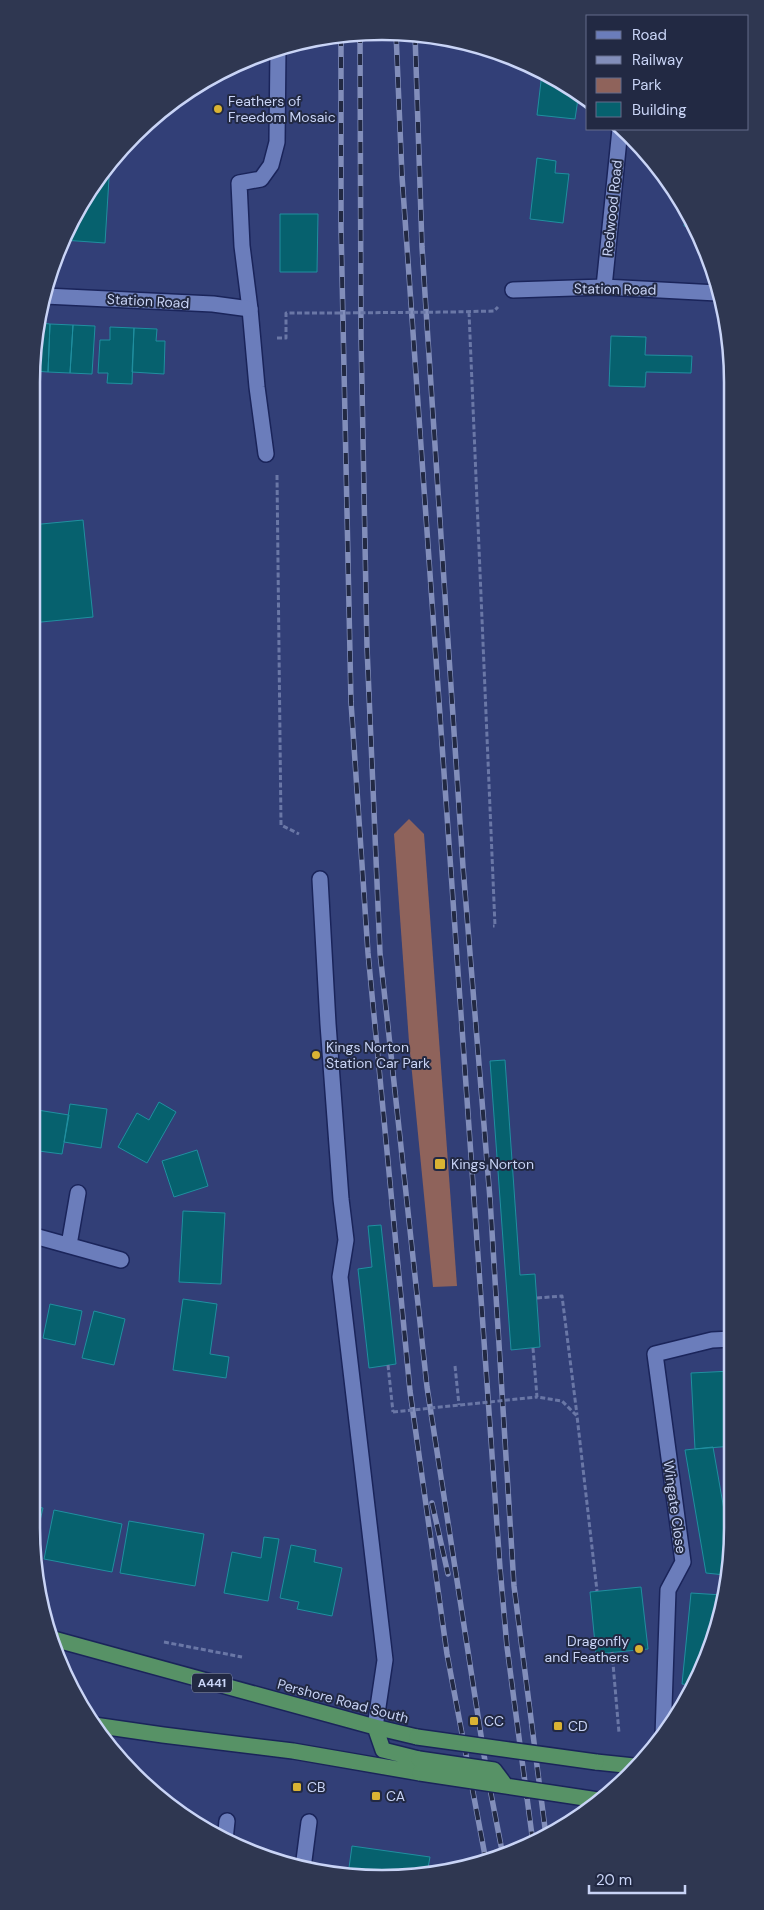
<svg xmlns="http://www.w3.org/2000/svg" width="764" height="1910" font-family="'DM Sans',sans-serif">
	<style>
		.green { fill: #8f635b }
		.building { fill: #06616e; stroke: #208fa0 }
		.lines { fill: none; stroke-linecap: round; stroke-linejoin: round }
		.lane-casing { stroke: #1a245a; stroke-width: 18 }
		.street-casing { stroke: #1a245a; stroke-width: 18 }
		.highway-casing { stroke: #1a245a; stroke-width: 18 }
		.path { stroke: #6a77a6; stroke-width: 3; stroke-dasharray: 5 2.5; stroke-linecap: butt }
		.lane { stroke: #6b7dbb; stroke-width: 15 }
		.street { stroke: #6b7dbb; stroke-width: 15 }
		.highway { stroke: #579266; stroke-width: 15 }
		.rail-casing { stroke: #828eba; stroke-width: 5.5 }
		.rail { stroke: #222943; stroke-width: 4; stroke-dasharray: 11; stroke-linecap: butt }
		.highway-bridge-casing { stroke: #1a245a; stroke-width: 18; stroke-linecap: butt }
		.path-bridge { stroke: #6a77a6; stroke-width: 3; stroke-dasharray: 5 2.5; stroke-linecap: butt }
		.highway-bridge { stroke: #579266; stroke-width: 15 }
		.poi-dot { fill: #dab333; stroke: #222943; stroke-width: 2 }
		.labels { text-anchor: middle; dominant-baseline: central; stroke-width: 4; stroke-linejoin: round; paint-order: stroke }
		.shield { fill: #222943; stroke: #97a1c0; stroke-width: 1 }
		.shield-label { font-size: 12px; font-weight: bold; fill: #c9d4f6 }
		.poi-label { font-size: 14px; fill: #c9d4f6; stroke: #222943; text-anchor: start }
		.street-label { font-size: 14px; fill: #c9d4f6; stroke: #222943 }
		.rim { fill: none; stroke: #c9d4f6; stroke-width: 2.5 }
	</style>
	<rect width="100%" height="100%" fill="#323f77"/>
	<!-- green -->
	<path class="green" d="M409,819l15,15 33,452 -24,1 -24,-245 -15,-208z"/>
	<!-- building -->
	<path class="building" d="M542,73l37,19 -4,27 -38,-4z
		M537,158l19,3 -1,12 14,1 -6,49 -33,-4z
		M110,162l-5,81 -42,-3 15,-33z
		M686,210l11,17 -13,-1z
		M280,214h38l-1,58h-37z
		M41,323l9,1 -2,48 -15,-1z
		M50,324l23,1 -3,48 -22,-1z
		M73,325l22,1 -3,48 -22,-1z
		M110,327l24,1 -2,56 -25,-1 1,-10h-10l2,-33h10z
		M134,328l23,1 -1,12h9l-1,33 -32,-2z
		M611,336l35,1 -1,18 47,1 -1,17 -45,-1 -1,15 -36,-1z
		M83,520l10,97 -62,6v-98z
		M505,1060l15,215 15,-1 5,73 -29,3 -21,-289z
		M159,1102l17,10 -29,51 -29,-16 19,-34 12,7z
		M70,1104l37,5 -6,39 -37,-6z
		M31,1109l38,6 -7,39 -31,-4z
		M197,1150l11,36 -34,11 -12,-36z
		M183,1211l42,2 -4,71 -42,-2z
		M381,1225l15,139 -27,4 -11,-99 14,-2 -4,-41z
		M183,1299l34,5 -7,50 19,3 -3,21 -53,-8z
		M50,1304l32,7 -7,34 -32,-7z
		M94,1311l31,8 -11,46 -32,-7z
		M732,1371l1,75 -38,3 -4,-76z
		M713,1447l17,97 -5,31 -19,-2 -21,-123z
		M31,1506l12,2 -9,39 -3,-19z
		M54,1510l68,14 -10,48 -68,-13z
		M129,1521l75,13 -9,52 -75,-13z
		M264,1537l15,2 -11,62 -44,-8 8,-41 29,6z
		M291,1545l25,5 -2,12 28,6 -10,48 -35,-7 2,-7 -19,-4z
		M641,1587l7,62 -52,5 -6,-62z
		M691,1593l31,2 -8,45 -24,45 -8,-1z
		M352,1846l78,11 -3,16 -79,2z"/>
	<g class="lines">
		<!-- lane casing -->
		<g class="lane-casing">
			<path id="lane" d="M266,454l-9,-67 -7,-78 -8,-63 -3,-63 22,-4 10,-14 6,-23 1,-94
				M320,879l8,145 13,175 5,41 -6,37 45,383 -10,67
				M663,1736l5,-146 15,-28 -28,-208 57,-14 20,-1
				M225,1840l2,-19
				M303,1868l6,-46"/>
		</g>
		<!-- street casing -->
		<g class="street-casing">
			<path id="street" d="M604,287l16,-158
				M513,290l91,-3 113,6
				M45,296l168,8 37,5
				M31,1235l90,25
				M69,1245l9,-52"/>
		</g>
		<!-- highway casing -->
		<g class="highway-casing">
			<path id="highway" d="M50,1638l325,89 42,10
				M94,1725l69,10 130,16 127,22
				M375,1727l8,23 36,9
				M596,1762l38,4"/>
		</g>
		<!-- path -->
		<path class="path" d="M451,312l43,-1 4,-4
			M469,312l26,614h-2
			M277,338h9v-25h52
			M277,475l4,350 18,9
			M537,1298l25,-2 15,119
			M533,1348l4,49 25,4 15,15 20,175
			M388,1365l5,47
			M455,1366l4,39
			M164,1642l78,15
			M612,1652l7,81"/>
		<!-- lane -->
		<use href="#lane" class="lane"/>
		<!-- street -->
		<use href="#street" class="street"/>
		<!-- highway -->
		<use href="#highway" class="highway"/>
		<!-- rail casing -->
		<g class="rail-casing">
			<path id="rail" d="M360,32l1,304 6,311 13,306 47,434 60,387
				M396,33l6,143 98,1392 7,79 26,196
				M415,34l7,213 5,78 36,542 27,332 24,387 32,250
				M341,35v192l10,475 17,251 42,438 37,263 39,207
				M432,1503l16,71
				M486,1768l17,88"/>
		</g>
		<!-- rail -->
		<use href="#rail" class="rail"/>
		<!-- highway-bridge casing -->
		<g class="highway-bridge-casing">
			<path id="highway-bridge" d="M417,1737l179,25
				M419,1759l75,11 12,16
				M420,1773l178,27"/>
		</g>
		<!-- path-bridge -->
		<path class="path-bridge" d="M338,313l113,-1
			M393,1412l144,-15"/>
		<!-- highway-bridge -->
		<use href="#highway-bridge" class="highway-bridge"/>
	</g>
	<!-- markers -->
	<g class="poi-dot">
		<circle cx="218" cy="109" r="5"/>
		<circle cx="316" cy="1055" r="5"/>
		<rect x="434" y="1158" width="12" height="12" rx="2.5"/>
		<circle cx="639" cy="1649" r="5"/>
		<rect x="469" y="1716" width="10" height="10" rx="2.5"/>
		<rect x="553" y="1721" width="10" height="10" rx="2.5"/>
		<rect x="292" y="1782" width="10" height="10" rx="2.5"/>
		<rect x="371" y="1791" width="10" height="10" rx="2.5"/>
	</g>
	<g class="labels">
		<!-- shield labels -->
		<rect class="shield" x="192" y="1673.5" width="40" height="19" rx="4"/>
		<g class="shield-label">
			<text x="212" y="1683">A441</text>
		</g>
		<!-- poi labels -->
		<g class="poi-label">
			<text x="228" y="101">Feathers of<tspan x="228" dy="16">Freedom Mosaic</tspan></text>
			<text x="326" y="1047">Kings Norton<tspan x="326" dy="16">Station Car Park</tspan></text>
			<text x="451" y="1164">Kings Norton</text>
			<text x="629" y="1641" text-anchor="end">Dragonfly<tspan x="629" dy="16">and Feathers</tspan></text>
			<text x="484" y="1721">CC</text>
			<text x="568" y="1726">CD</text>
			<text x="307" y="1787">CB</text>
			<text x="386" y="1796">CA</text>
		</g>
		<!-- street labels -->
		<g class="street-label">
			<text transform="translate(612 208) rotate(-84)">Redwood Road</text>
			<text transform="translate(615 289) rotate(1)">Station Road</text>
			<text transform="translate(148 301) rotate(3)">Station Road</text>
			<text transform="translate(675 1507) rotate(82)">Wingate Close</text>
			<text transform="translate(343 1701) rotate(15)">Pershore Road South</text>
		</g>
	</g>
	<!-- crop -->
	<path d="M0 0H764V1910H0ZM382 40H382A342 342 0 0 1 724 382V1528A342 342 0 0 1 382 1870H382A342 342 0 0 1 40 1528V382A342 342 0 0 1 382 40Z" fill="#2f3751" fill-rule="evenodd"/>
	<path class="rim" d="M382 40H382A342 342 0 0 1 724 382V1528A342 342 0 0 1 382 1870H382A342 342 0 0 1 40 1528V382A342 342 0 0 1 382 40Z"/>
	<!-- legend -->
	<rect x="586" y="15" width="162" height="115" fill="#222943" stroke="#656d8b"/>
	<rect x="596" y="31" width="25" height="8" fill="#6b7dbb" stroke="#656d8b"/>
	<text x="632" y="40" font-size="15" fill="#c9d4f6">Road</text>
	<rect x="596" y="56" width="25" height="8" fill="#828eba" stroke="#656d8b"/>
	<text x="632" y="65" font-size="15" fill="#c9d4f6">Railway</text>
	<rect x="596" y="78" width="25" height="15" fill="#8f635b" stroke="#656d8b"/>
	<text x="632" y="90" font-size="15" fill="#c9d4f6">Park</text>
	<rect x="596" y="102" width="25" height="15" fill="#06616e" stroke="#656d8b"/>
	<text x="632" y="115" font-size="15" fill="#c9d4f6">Building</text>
	<!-- scale -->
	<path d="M589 1885v8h96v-8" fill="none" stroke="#c9d4f6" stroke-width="2.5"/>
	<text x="596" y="1885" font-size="15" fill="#c9d4f6" stroke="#222943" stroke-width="4" paint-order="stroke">20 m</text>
</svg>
